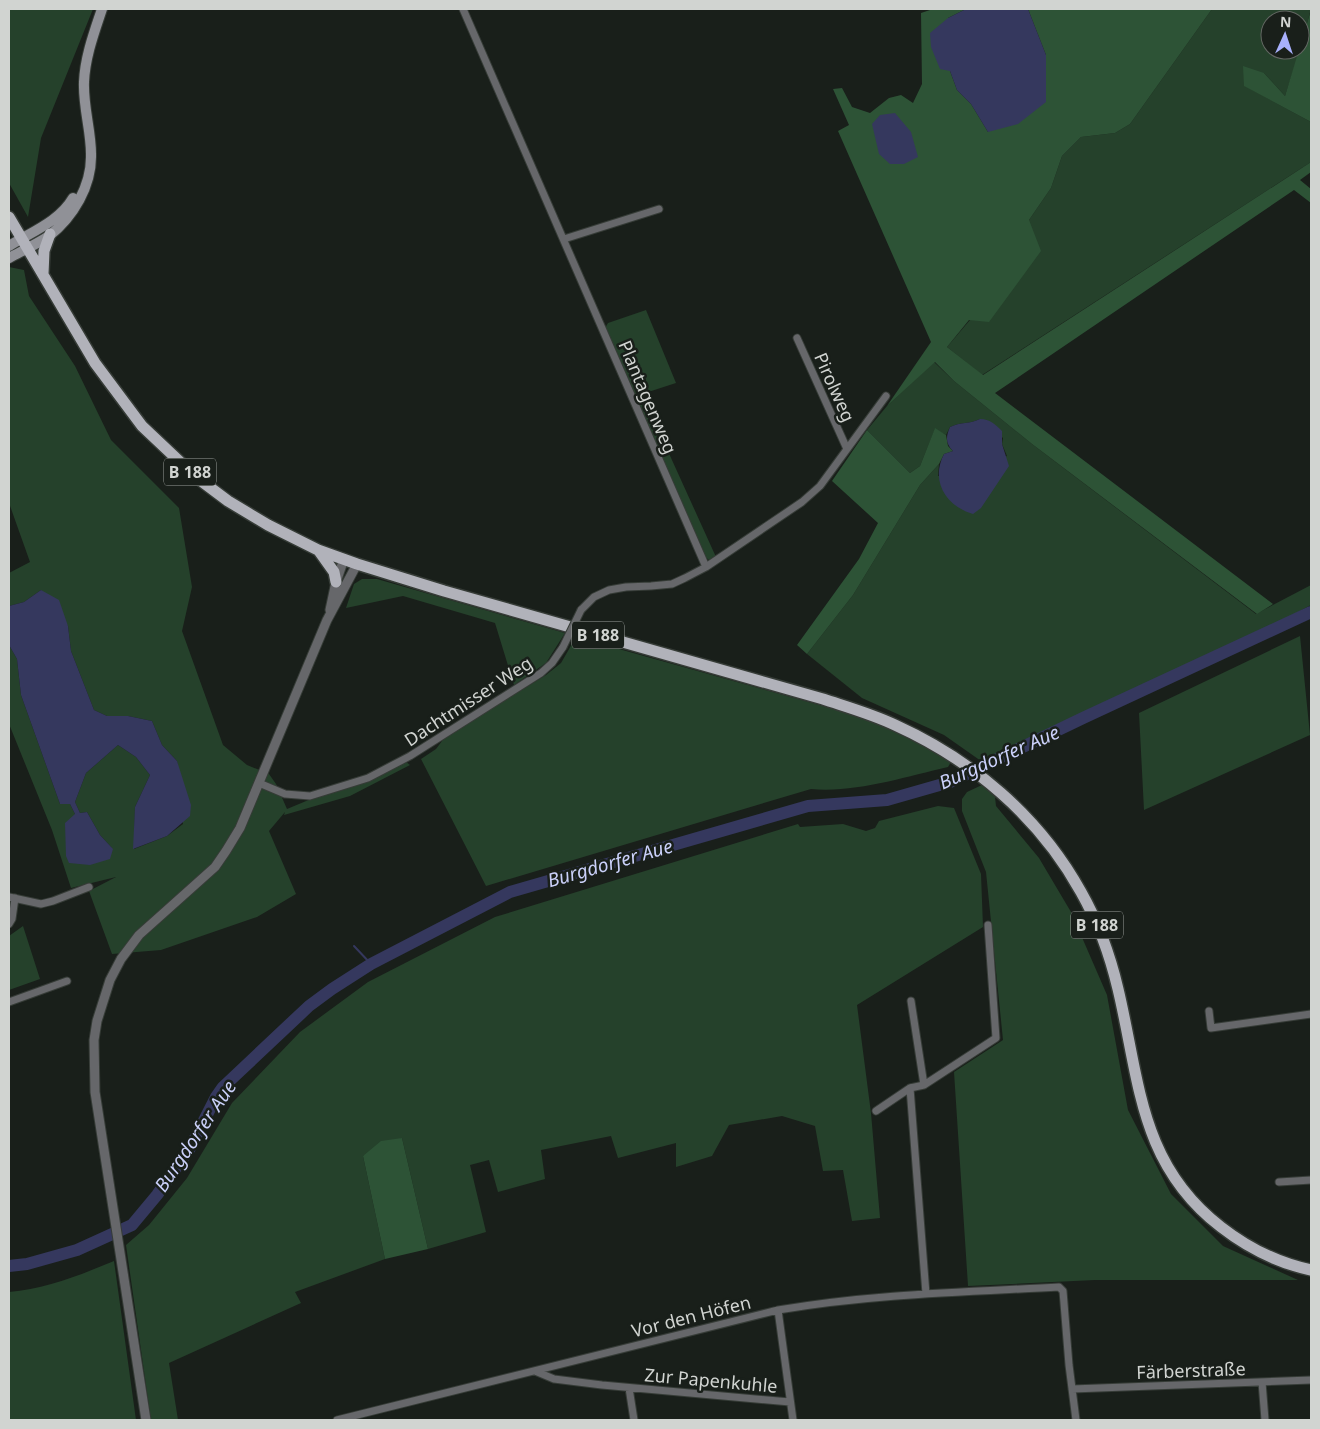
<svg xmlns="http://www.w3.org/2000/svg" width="1320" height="1429" font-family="'Noto Sans',sans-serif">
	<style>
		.green { fill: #25412b }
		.forest { fill: #2d5336 }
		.water { fill: #35385e }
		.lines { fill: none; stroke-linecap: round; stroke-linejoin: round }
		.stream { stroke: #35385e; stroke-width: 2 }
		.river { stroke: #35385e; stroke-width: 12 }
		.minor-casing { stroke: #363c37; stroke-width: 9 }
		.tertiary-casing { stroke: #363c37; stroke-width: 11 }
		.secondary-casing { stroke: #363c37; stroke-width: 12 }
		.primary-casing { stroke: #363c37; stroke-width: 14 }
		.minor { stroke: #66676a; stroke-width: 7 }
		.tertiary { stroke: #66676a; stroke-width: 9 }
		.secondary { stroke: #909197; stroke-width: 10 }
		.primary { stroke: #b1b2ba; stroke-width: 11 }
		.minor-bridge-casing { stroke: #363c37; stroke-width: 9; stroke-linecap: butt }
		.minor-bridge { stroke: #66676a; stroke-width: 7 }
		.labels { text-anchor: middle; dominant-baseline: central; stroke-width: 5; stroke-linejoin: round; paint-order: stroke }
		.shield { fill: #191f1a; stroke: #9a9e9a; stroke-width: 1 }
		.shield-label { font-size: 16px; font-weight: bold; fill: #d1d4d1 }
		.street-label { font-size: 18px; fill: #d1d4d1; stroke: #191f1a }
		.water-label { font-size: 19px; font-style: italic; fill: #cad0f9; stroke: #191f1a }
	</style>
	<rect width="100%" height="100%" fill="#191f1a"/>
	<!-- green -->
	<path class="green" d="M9,9h84l-52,129 -13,79 -19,-34z
		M1212,9h99l-11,40v-29h-30v30h30l-15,46 -21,-23 -19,13 66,36v40l-329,213 -35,-28 23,-27 59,-100 22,-32 11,-32 19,-19 34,-4 15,-9z
		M9,267l15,3 5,26 46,70 36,74 68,68 13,79 -10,44 41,114 24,20 22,9 7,10 11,25 24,-10 55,-18 39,-20 5,4 -60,31 -66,19 1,-3 -16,19 27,63 -39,23 -96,33 -49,4 -23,-63 27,-14 -45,11 -19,-58 -43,-106v-79l8,14 4,36 39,109h10l5,10 38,35 -13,-14 -13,-23 -7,1 -5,-11 11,-29 32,-28 18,12 14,18 -15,32 -1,42 33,-13 16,-12 -6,-63 -15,-16 -10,-24 -24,-5h-21l-13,-6 -23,-59 -3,-25 -27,-36 -17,12 -15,4v-33l21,-11 -21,-59z
		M646,310l30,73 -34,11 74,163 -7,3 -6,-5 -98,-227 3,-5z
		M934,362l20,19 78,63 224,170 55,-29v20l-28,15 -302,141 -37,-26 -82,-37 -55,-44 46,-59 67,-110 19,-21 -1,12 69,-20 -5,-12 1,-6 -23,-19c-10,5 -20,3 -30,8l-4,8 -11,-6 -15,37 -10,7 -43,-43 20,-24z
		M362,579h15l188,54 -19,30 -32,22 -19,-62 -92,-27 -57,12 8,-24z
		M1300,636l10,99 -166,75 -5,-97z
		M576,637l279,78c33,13 65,28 96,47l-3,5c-44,10 -92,26 -137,22l-325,97 -65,-127 15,-10 9,-12 101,-62 15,-12z
		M982,785l13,12 1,9 43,52 32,54 36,83 21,115 43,84 52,52 75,34h-203l-127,6 -14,-214 49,-32 -17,-168 -24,-61v-12l5,-7z
		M938,806l16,2 27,66 2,53 -126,78 14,108 9,105 -28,3 -9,-51 -20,1 -8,-45 -33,-10 -53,9 -17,31 -36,11v-24l-58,15 -7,-22 -70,14 4,29 -47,13 -9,-32 -19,5 16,67 -58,17 -26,-111 -39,18 22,103 -90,33 6,11 -132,60 9,57h-27l-25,-175 23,-20 38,-47 45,-75 68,-71 68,-50 127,-65 303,-93 2,3 43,-3 23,7 9,-3 4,-7z
		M23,926l17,53 -31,11v-54z
		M114,1261l22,159h-127v-128c37,-3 71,-17 105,-31z"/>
	<!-- forest -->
	<path class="forest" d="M933,9h33l-18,9 2,53 7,19 14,14 17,28 58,-77 -18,-46h184l-82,115 -15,9 -34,4 -19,19 -11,32 -22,32 12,31 -52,71 -20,-2 -22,27 36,28 328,-213v10l-11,8 11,9v14l-17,-13 -299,203 278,211 -16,10 -225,-170 -78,-63 -19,-19 -48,44 44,-64 -93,-211 11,-6 -16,-36 9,-1 10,19 18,6 19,-15 12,-3 12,8 9,-19 -1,-71z
		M1311,10v112l-67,-36 -1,-20 21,7 21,23z
		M935,428l11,7 2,11 5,5 -9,3 -5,10 -19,21 -67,110 -46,59 -10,-9 62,-86 19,-36 -46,-42 35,-51 43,43 10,-7z
		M402,1138l26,111 -43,10 -22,-103 18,-15z"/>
	<!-- water -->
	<path class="water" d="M966,9h62l18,46v47l-28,22 -30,8 -17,-28 -14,-14 -7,-19 -10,-2 -9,-22 -1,-14 18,-15z
		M895,113l16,19 7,25 -14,7h-14l-11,-10 -7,-30 8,-9z
		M980,419c10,0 15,5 22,12v13l7,22 -28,42 -8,6c-27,-8 -43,-33 -29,-60l9,-3c-8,-8 -7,-15 -3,-24 10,-5 20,-3 30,-8z
		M41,590l18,10 9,26 3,25 23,59 13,6h21l24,5 10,24 15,16 14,44 -1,11 -23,20 -34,13 2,-42 15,-32 -14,-18 -18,-12 -32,28 -11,29 5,11 7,-1 13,23 13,14 -3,10 -20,6 -21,-2 -3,-7 -1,-33 10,-9 -5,-10h-10l-39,-109 -4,-36 -8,-14v-39l15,-4z"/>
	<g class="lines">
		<!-- stream -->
		<path class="stream" d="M354,946l17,18"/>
		<!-- river -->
		<path class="river" d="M9,1266l18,-2 50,-14 55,-25 25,-30 32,-45 27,-53 7,-10 86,-81 23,-17 39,-25 139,-72 298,-86 79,-6 63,-18 133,-64 228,-106"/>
		<!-- minor casing -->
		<g class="minor-casing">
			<path id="minor" d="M463,9l243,558
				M564,239l95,-30
				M797,338l50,111
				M581,610l13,-13 15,-7 17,-3 25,-1 21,-2 13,-6 21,-11 96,-65 18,-16 66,-90
				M259,783l26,11 25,2 58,-18 42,-22 131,-83 11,-10 11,-16
				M9,897l32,7 12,-3 36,-14
				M9,924l3,-5 3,-21
				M911,1001l13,84
				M9,1002l58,-21
				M1209,1011l2,17 100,-14
				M876,1111l34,-23
				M1279,1182l32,-2
				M926,1294l-16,-206 14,-3 72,-47 -8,-113
				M778,1310l15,110
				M535,1371l19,8 48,6 188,17
				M1262,1382l3,38
				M629,1388l5,32
				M1072,1389l239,-9
				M337,1420l441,-110c93,-16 187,-18 281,-23l4,4 6,74 7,55"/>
		</g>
		<!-- tertiary casing -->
		<g class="tertiary-casing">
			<path id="tertiary" d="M330,610l6,-28 8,-23
				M146,1420l-51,-328 -1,-52 3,-19 13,-41 11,-21 18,-24 76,-68 11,-16 14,-23 87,-208 30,-56"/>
		</g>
		<!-- secondary casing -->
		<g class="secondary-casing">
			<path id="secondary" d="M9,246c22,-14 50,-24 64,-48
				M9,258c13,-7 28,-14 40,-22 24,-19 43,-50 42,-82 0,-24 -8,-47 -7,-72 1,-25 10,-49 18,-73"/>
		</g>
		<!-- primary casing -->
		<g class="primary-casing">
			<path id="primary" d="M9,217l86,146 47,63 54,51 32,24 40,24 50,25 39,14 87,27 379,108c24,8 49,15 72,26 77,35 144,91 186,167 17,30 29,63 37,97 22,92 21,175 103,238 27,21 57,36 90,43
				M43,274l1,-23 6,-17
				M319,551l15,21 2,10"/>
		</g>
		<!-- minor -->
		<use href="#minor" class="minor"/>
		<!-- tertiary -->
		<use href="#tertiary" class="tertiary"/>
		<!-- secondary -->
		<use href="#secondary" class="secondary"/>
		<!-- primary -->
		<use href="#primary" class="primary"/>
		<!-- minor-bridge casing -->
		<g class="minor-bridge-casing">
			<path id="minor-bridge" d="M563,647l18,-37"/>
		</g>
		<!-- minor-bridge -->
		<use href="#minor-bridge" class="minor-bridge"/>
	</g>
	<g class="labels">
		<!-- shield labels -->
		<g class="shield">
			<rect x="164" y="458.5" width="52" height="27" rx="4"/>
			<rect x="572" y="621.5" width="52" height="27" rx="4"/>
			<rect x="1071" y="911.5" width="52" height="27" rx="4"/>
		</g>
		<g class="shield-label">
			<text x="190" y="472">B 188</text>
			<text x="598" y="635">B 188</text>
			<text x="1097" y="925">B 188</text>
		</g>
		<!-- street labels -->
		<g class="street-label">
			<text transform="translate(835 387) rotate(66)">Pirolweg</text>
			<text transform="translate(648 397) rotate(67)">Plantagenweg</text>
			<text transform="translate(468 701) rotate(-33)">Dachtmisser Weg</text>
			<text transform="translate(691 1316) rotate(-14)">Vor den Höfen</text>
			<text transform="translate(1191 1370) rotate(-2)">Färberstraße</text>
			<text transform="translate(711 1380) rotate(5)">Zur Papenkuhle</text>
		</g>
		<!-- water labels -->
		<g class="water-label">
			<text transform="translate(999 757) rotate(-24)">Burgdorfer Aue</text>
			<text transform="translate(610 863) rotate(-16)">Burgdorfer Aue</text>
			<text transform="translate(195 1136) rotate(-56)">Burgdorfer Aue</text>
		</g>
	</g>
	<!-- border -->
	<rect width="1320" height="1429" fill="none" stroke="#d1d4d1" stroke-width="20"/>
	<!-- north arrow -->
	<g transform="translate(1285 35) rotate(3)"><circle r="24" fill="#191f1a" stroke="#636763"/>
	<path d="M0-4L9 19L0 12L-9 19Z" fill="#a8b0fc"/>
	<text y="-8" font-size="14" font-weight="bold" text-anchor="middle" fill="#d1d4d1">N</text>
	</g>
</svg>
